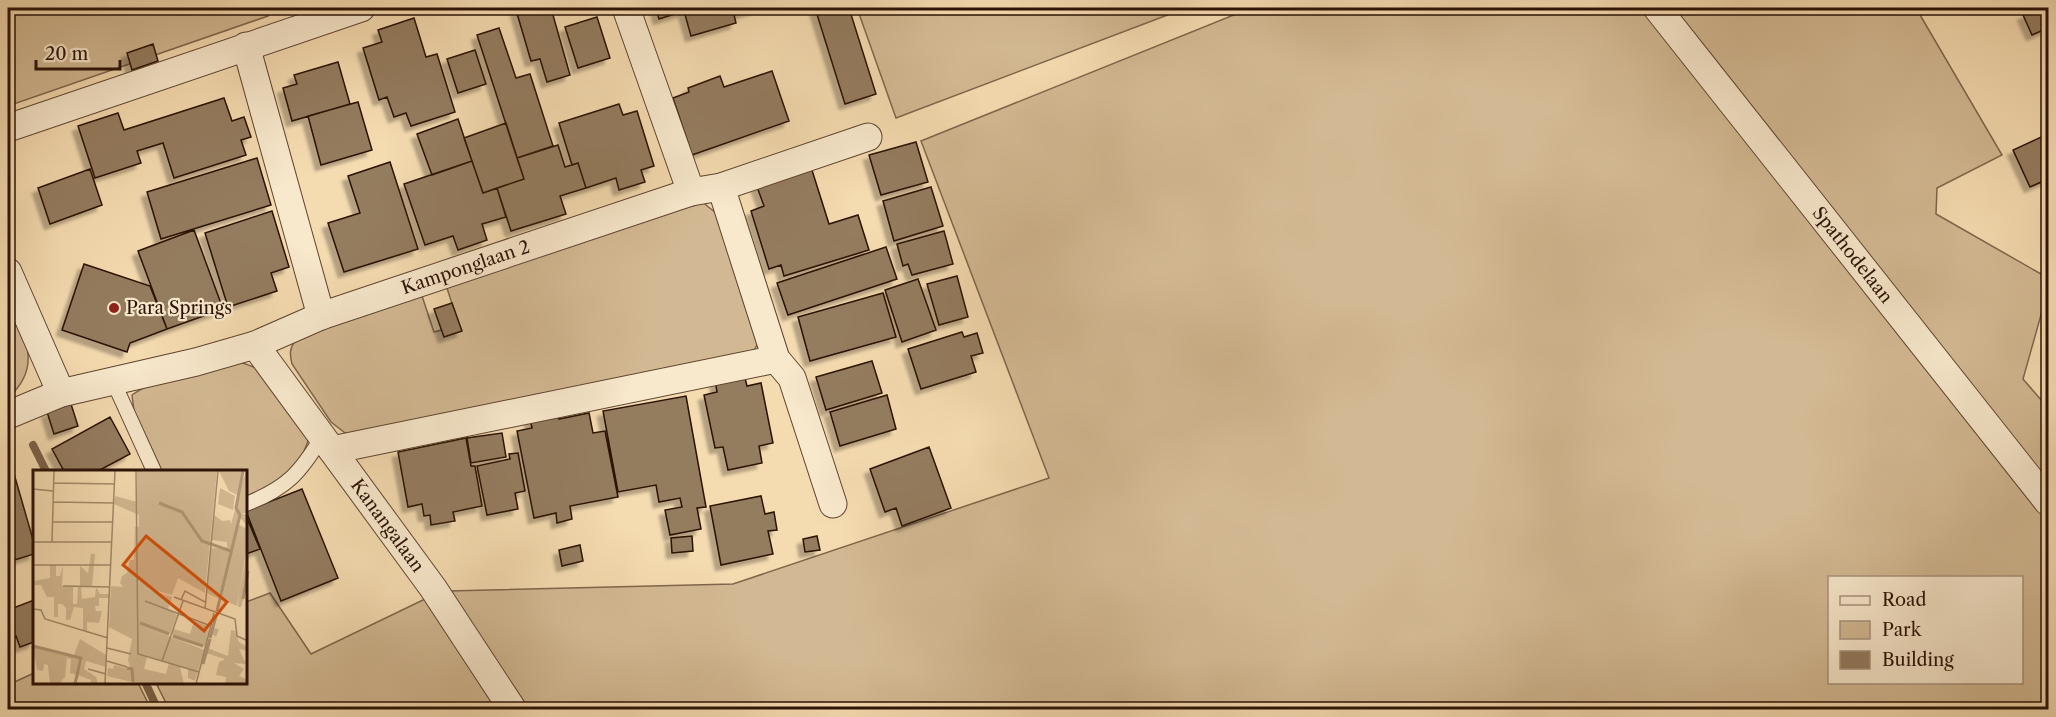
<svg xmlns="http://www.w3.org/2000/svg" width="2056" height="717" font-family="'Libre Caslon Text',serif">
	<style>
		.green { fill: #d3b993; stroke: #7f664c; stroke-width: 1.5; fill-rule: evenodd }
		.lines { fill: none; stroke-linecap: round; stroke-linejoin: round }
		.stream { stroke: #7b6249; stroke-width: 8 }
		.building { fill: #947b5e; stroke: #2b1206; stroke-width: 1.5; filter: url(#shadow) }
		.lane-casing { stroke: #5e4430; stroke-width: 16 }
		.street-casing { stroke: #5e4430; stroke-width: 29 }
		.lane { stroke: #f8e8cc; stroke-width: 14 }
		.street { stroke: #f8e8cc; stroke-width: 27 }
		.poi-dot { fill: #8f2418; stroke: #f8e8cc; stroke-width: 2 }
		.labels { text-anchor: middle; dominant-baseline: central; stroke-width: 4.5; stroke-linejoin: round; paint-order: stroke }
		.street-label { font-size: 18px; fill: #2b1206; stroke: #f8e8cc }
		.poi-label { font-size: 18px; fill: #2b1206; stroke: #f8e8cc; text-anchor: start }
		.inset-river { fill: none; stroke: #b09776; stroke-width: 3 }
		.inset-road { fill: none; stroke: #a48b6c; stroke-width: 1.5 }
		.view { fill: #d5520b; fill-opacity: 0.15; stroke: #d5520b; stroke-width: 3 }
		.inset-edge { fill: none; stroke: #2b1206; stroke-width: 3 }
	</style>
	<defs>
		<filter id="shadow"><feDropShadow dx="-5.5" dy="5.5" stdDeviation="1.5" flood-color="#0004"/></filter>
	</defs>
	<rect width="100%" height="100%" fill="#f5dbb0"/>
	<filter id="stains"><feTurbulence type="fractalNoise" baseFrequency=".00333" numOctaves="4"/><feColorMatrix values="0 0 0 0 .2 0 0 0 0 .09 0 0 0 0 .02 0 0 0 .5 -.17"/></filter>
	<radialGradient id="worn" r=".72"><stop offset=".6" stop-color="#630" stop-opacity="0"/><stop offset="1" stop-color="#630" stop-opacity=".3"/></radialGradient>
	<!-- green -->
	<path class="green" d="M8,8h256l4,8 -260,90z
		M857,8h329l-290,110z
		M1251,8h394l403,509v192h-1519l-80,-118 284,-7 316,-106 -128,-337zM1830,578h192v104h-192z
		M1668,8h248l86,147 -65,33 -1,26 112,64v12l-25,89 25,29v78z
		M700,200l22,18 36,125 -6,11 -403,82 -18,-14 -39,-58c-2,-9 -3,-15 3,-23 13,-17 101,-40 126,-48l13,39 25,-7 -14,-43z
		M8,299c16,37 36,67 0,99z
		M243,363l18,7 48,68c-13,40 -27,44 -63,61v-28h-84l-28,-60 -2,-16c25,-18 80,-30 111,-32z
		M270,593l41,61 114,-55 71,110h-327l-13,-26 90,-1v-80z
		M34,673v9l104,1 13,26h-143v-24z"/>
	<g class="lines">
		<!-- stream -->
		<path class="stream" d="M33,445l13,26
			M145,682l13,28"/>
	</g>
	<!-- building -->
	<path class="building" d="M523,8h28l19,67 -23,7 -7,-23 -9,2 -15,-51z
		M656,8h103l-25,7 2,8 -45,13 -7,-25 -25,8z
		M815,8h34l27,86 -31,10z
		M2040,8h8v20l-16,7 -9,-20z
		M597,17l13,41 -32,10 -13,-41z
		M414,18l12,39 11,-3 18,58 -44,14 -5,-13 -12,4 -7,-20 -8,3 -16,-52 19,-6 -4,-12z
		M499,28l17,50 14,-4 23,72 -36,12 -40,-123z
		M153,44l5,17 -26,9 -5,-17z
		M475,50l11,34 -28,9 -11,-34z
		M338,62l12,42 -58,17 -9,-33 14,-4 -3,-9z
		M772,71l17,50 -97,34 -19,-57 16,-6 -1,-4 32,-12 4,11z
		M224,98l8,23 12,-4 7,20 -10,3 5,15 -72,23 -11,-35 -26,8 4,12 -46,15 -17,-52 40,-13 6,17z
		M358,102l14,48 -51,15 -13,-49z
		M619,104l4,11 14,-4 17,55 -13,4 4,12 -26,8 -3,-12 -30,10 -8,-25 -6,2 -13,-42z
		M458,119l14,42 -40,14 -15,-41z
		M506,123l18,56 -41,14 -19,-55z
		M2048,134v45l-18,8 -17,-37z
		M916,142l12,40 -47,13 -12,-40z
		M558,145l7,22 13,-4 8,25 -26,8 6,18 -55,17 -14,-43 27,-9 -7,-21z
		M257,158l14,47 -110,34 -14,-47z
		M472,161l11,32 14,-5 9,29 -24,7 5,16 -29,10 -5,-14 -28,9 -21,-61z
		M390,162l28,87 -74,23 -16,-49 32,-10 -12,-37z
		M811,167l18,57 29,-9 11,35 -85,26 -3,-11 -12,4 -18,-58 13,-5 -8,-22z
		M90,169l12,36 -52,19 -12,-36z
		M931,187l12,39 -49,15 -11,-40z
		M272,211l17,56 -18,6 6,18 -49,16 -23,-74z
		M194,230l29,79 -56,20 -29,-78z
		M944,231l9,33 -41,11 -4,-11 -5,2 -6,-22z
		M886,247l11,32 -109,36 -11,-32z
		M84,264l66,22 17,43 -37,14 -3,9 -65,-22z
		M957,276l11,41 -29,8 -12,-41z
		M918,279l18,51 -34,12 -17,-52z
		M883,293l13,44 -86,24 -12,-44z
		M452,303l10,28 -18,6 -10,-28z
		M962,332l2,5 13,-4 6,20 -12,3 5,16 -55,17 -13,-40z
		M872,361l10,32 -56,17 -10,-33z
		M744,374l3,12 14,-3 12,60 -14,3 3,17 -34,7 -5,-23 -8,1 -11,-53 13,-3 -2,-12z
		M887,395l9,34 -56,17 -10,-34z
		M686,396l20,111 -9,1 4,21 -31,6 -5,-25 17,-3 -2,-9 -21,4 -3,-17 -38,7 -15,-81z
		M71,404l7,22 -24,8 -7,-22z
		M558,410l1,9 30,-6 4,20 12,-2 13,66 -48,9 2,13 -15,4 -1,-10 -22,5 -17,-87 15,-3 -3,-13z
		M110,417l20,37 -32,17h-34l-12,-22z
		M502,433l4,24 -35,6 -4,-25z
		M466,438l5,28h4l7,40 -29,6 2,9 -24,4 -1,-10 -6,1 -2,-12 -14,3 -10,-55z
		M929,447l22,61 -49,18 -6,-18 -11,4 -15,-43z
		M8,453l26,90v11l-26,8z
		M518,453l7,38 -10,2 3,16 -31,6 -10,-49 33,-7 -1,-5z
		M302,489l36,89 -57,23 -35,-90z
		M761,496l4,18 9,-2 3,18 -9,1 5,23 -52,11 -11,-59z
		M246,516l14,33 -14,5z
		M692,536l1,15 -21,2 -1,-15z
		M817,536l3,14 -15,2 -2,-13z
		M580,545l3,16 -21,5 -3,-16z
		M34,600v42l-14,5 -4,-11 -8,3v-29z"/>
	<g class="lines">
		<!-- lane casing -->
		<g class="lane-casing">
			<path id="lane" d="M113,381l41,90
				M246,504c41,-16 54,-31 76,-67"/>
		</g>
		<!-- street casing -->
		<g class="street-casing">
			<g id="street">
				<path d="M626,8l65,184"/>
				<path id="s1" d="M1657,8l391,494"/>
				<path d="M246,46l75,270"/>
				<path d="M8,128l353,-120"/>
				<path d="M8,272l53,121"/>
				<path id="s2" d="M255,345l178,243 80,122"/>
				<path d="M776,359l16,19 41,126"/>
				<path id="s3" d="M8,415l53,-22 135,-31 59,-17 66,-29 370,-124 30,-5 147,-50"/>
				<path d="M332,450l444,-91 -55,-172"/>
			</g>
		</g>
		<!-- lane -->
		<use href="#lane" class="lane"/>
		<!-- street -->
		<use href="#street" class="street"/>
	</g>
	<!-- markers -->
	<circle class="poi-dot" cx="114" cy="308" r="6"/>
	<g class="labels">
		<!-- street labels -->
		<g class="street-label">
			<text stroke="none"><textPath href="#s1" startOffset="315">Spathodelaan</textPath></text>
			<text stroke="none"><textPath href="#s3" startOffset="482">Kamponglaan 2</textPath></text>
			<text stroke="none"><textPath href="#s2" startOffset="224">Kanangalaan</textPath></text>
		</g>
		<!-- poi labels -->
		<g class="poi-label">
			<text x="126" y="308">Para Springs</text>
		</g>
	</g>
	<!-- overview -->
	<g transform="translate(33 470)">
		<rect width="214" height="214" fill="#f5dbb0"/>
		<path d="M104,1h80l-12,122 -27,-15 -6,17 -30,-8 30,10 -4,12 9,6 -7,19 -32,-10 66,26 -9,31 -7,-3v-9l-51,-15 10,3 -3,12 22,5 3,-11 11,4 4,17 -50,-2 -6,-22 4,-21 -23,-12 2,-41 12,1 -3,-4 2,-7 5,-3 3,-13h4l1,-33h4v50v-62l-25,-11 1,-8 22,6zM186,1h24l-2,12 6,-12v42h-6l6,2v10l-8,-8 -1,7 9,5v17l-10,60 -31,-13 5,-45 21,1 -5,-1v-6l-15,-2 2,-25 8,6 8,-1 1,4 8,-28 -10,-5zM187,18l15,8 -2,14 -15,-6zM214,82v36l-6,19h-3l1,-13zM58,84h4l-3,32h-12v-20l8,7zM17,95h6v11h4l3,-11 -1,21 11,1v17h4l1,-17h3l1,12 13,-2 1,-10 4,7h9v4h-10v8h-4l1,5h6l-3,12 -12,-1v9l-4,-1v-22l-9,-1 -4,13h-4v-12l-4,-4h-4v13h-4v-20h-7l-6,-12h-8v-4l17,-3zM182,145l-2,13 6,1 -3,8 -5,-4 -4,15 21,8 3,-26 4,1 4,11 8,5 1,4 -9,-2 7,15 -12,-1 10,6 -5,7 7,3 -1,5h-20l1,-7 -10,-2 3,-13 6,-3 -19,-6 -8,29zM161,151l15,6 -4,19 -33,-11 2,-6 16,5zM47,169l26,16v12l-20,-6 -2,8 12,8 2,7h-8l1,-4 -13,-5 5,-15 -9,-5zM0,177l48,12 -4,16 -7,-2 1,-14 -4,-1 -2,19 -6,7h-9l-2,-19 -4,-1 -1,7 -6,-1zM81,195l18,5v12l-25,-6 1,-8 5,1z" fill="#d3b993"/>
		<path class="inset-river" d="M126,33l23,9 20,29 29,10M210,129l5,-28M184,141l23,-96 -4,-7 7,-37M107,153l29,11M140,166l30,10M177,168l6,-22M0,176l48,12 -6,26M170,194l7,-25M94,198l5,1 1,13"/>
		<path class="inset-road" d="M103,1l2,183 61,18M20,13l62,1M0,19l20,2M20,32l61,1M20,52h60M0,72h79M19,72l2,-71M0,95h78M30,116l47,1M141,127l61,22 2,17 11,5M148,130l4,-9 20,11M112,131l66,25M0,139l8,1 4,9 63,19M172,139l13,-138M74,178l24,6M74,191l20,6M129,191l21,-60M55,199l18,5M72,214l10,-213M163,214l18,-71"/>
		<path class="view" d="M113,66l81,66 -23,29 -81,-66z"/>
		<rect width="214" height="214" class="inset-edge"/>
	</g>
	<!-- margin -->
	<rect width="2056" height="717" fill="none" stroke="#f5dbb0" stroke-width="30"/>
	<rect x="9" y="9" width="2038" height="699" fill="none" stroke="#2b1206" stroke-width="3"/>
	<rect x="15" y="15" width="2026" height="687" fill="none" stroke="#2b1206" stroke-width="1.5"/>
	<!-- legend -->
	<rect x="1828" y="576" width="195" height="108" fill="#f8e8cc" stroke="#a6927d" stroke-width="1.5"/>
	<rect x="1840" y="596" width="30" height="9" fill="#f8e8cc" stroke="#a6927d" stroke-width="1.5"/>
	<text x="1882" y="606" font-size="18" fill="#2b1206">Road</text>
	<rect x="1840" y="621" width="30" height="18" fill="#d3b993" stroke="#a6927d" stroke-width="1.5"/>
	<text x="1882" y="636" font-size="18" fill="#2b1206">Park</text>
	<rect x="1840" y="651" width="30" height="18" fill="#947b5e" stroke="#a6927d" stroke-width="1.5"/>
	<text x="1882" y="666" font-size="18" fill="#2b1206">Building</text>
	<!-- scale -->
	<path d="M36 60v9h84v-9" fill="none" stroke="#2b1206" stroke-width="3"/>
	<text x="45" y="60" font-size="18" fill="#2b1206" stroke="#f8e8cc" stroke-width="4.5" paint-order="stroke">20 m</text>
	<rect width="100%" height="100%" filter="url(#stains)"/>
	<rect width="100%" height="100%" fill="url(#worn)"/>
</svg>
